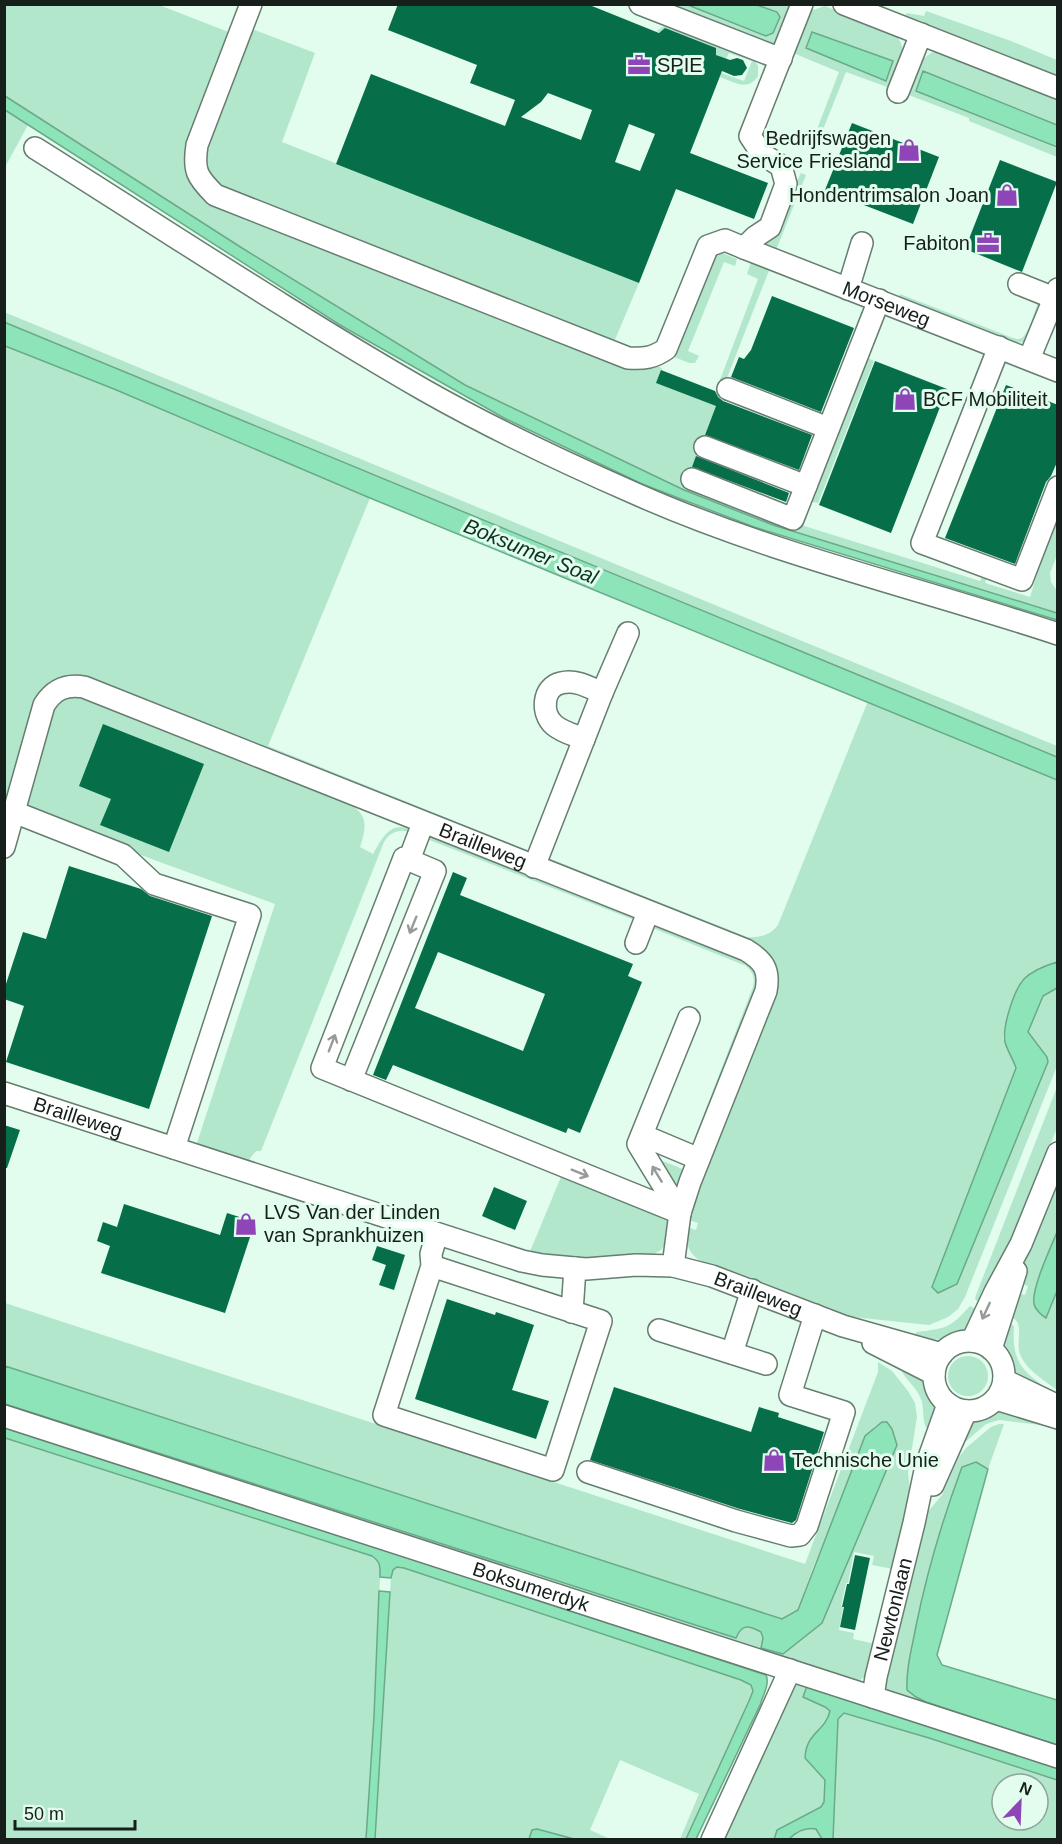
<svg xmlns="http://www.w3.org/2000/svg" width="1062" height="1844" font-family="Helvetica,sans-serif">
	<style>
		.green { fill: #b2e7cb; fill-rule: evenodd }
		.water { fill: #8ee4b9; stroke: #6aa989; stroke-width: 1.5 }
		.building { fill: #066f4a; fill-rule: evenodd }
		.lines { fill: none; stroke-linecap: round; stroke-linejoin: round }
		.minor-casing { stroke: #667d70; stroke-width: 24 }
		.minor { stroke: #fff; stroke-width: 21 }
		.oneway { stroke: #969a98 }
		.labels { text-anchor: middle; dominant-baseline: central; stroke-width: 6; stroke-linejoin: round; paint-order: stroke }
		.poi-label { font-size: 20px; fill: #161f1a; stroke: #e2fced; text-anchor: start }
		.street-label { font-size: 20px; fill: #161f1a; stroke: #e2fced }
		.water-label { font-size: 21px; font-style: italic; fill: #0a3121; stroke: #e2fced }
	</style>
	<rect width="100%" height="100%" fill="#e2fced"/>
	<!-- green -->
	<path class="green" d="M4,5h155l72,28 -43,142 7,14 11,10 448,166 8,3 -5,15 54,21 47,-125 -11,-5 4,-12 19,6 -84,215 112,41 182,57 5,-10 3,2 -3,10 45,14 7,-23v-14l20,-52v47l-7,18 1,9 6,9v22l-284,-88 -89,-35 -219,-105 -223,-137 -237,-152z
		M662,5h26l78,31 11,-24 -20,-7h34l-16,44z
		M869,5h11l25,10 2,-2 17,3 2,-5 85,30 46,19v18z
		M825,6l70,28c16,18 3,35 -5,54l-44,-16 -32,80 -5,-2 30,-78 -46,-19 17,-42zM813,32l80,29 -8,20 -79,-33z
		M666,25l88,34 4,7v10c-10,16 -24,6 -38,1l1,-4 23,8 8,-20 -23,-8 -3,6 -70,-28z
		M252,29l63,24 -33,89 357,141 -25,59 -399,-158 -8,-8 -5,-21z
		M933,52h8l116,45v28l-134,-54 -6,21 140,55v10l-88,-36v-3l-63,-24c7,-15 11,-34 27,-42z
		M5,110l23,15 -23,42z
		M801,173l5,2 -30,75 -15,-5 33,-65 3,1z
		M720,252l17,7 -2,7 -11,-4 -36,89 11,5 -4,7h-6l-17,-7 8,-13 32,-81 3,-7z
		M900,294l113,44c4,1 6,2 10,-1 6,-5 12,-27 15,-35l5,3 -14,32 -4,5 -12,1 -115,-45z
		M4,312l1053,434v11l-1052,-435z
		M5,346l109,43 256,109 -102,248 266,107 -1,4 -471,-179 -57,136z
		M864,356l10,5 -56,142 -12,-2z
		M61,697h20l264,104c22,12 23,23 15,46l13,7c8,-14 18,-35 38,-24l1,3c-12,-5 -22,-1 -28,9l-123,309h-5l-5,6 -3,7 -52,-18 79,-242 -118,-43 -134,-51 25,-91z
		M868,701l189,79v182l-20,8 -32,56 -2,12 13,29 -84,220 5,6 97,-251 -6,-10 15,-36 14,-8v78l-92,231 -7,12 -10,8 -19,8 -86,-9 -140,-54c-16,-8 -17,-19 -16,-35l9,3 2,-7 -9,-3v-5l86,-242 -234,-113 2,-4 204,81c12,1 24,-2 31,-12z
		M432,835l203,80 2,6 -210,-82v-2z
		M656,924l92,37 7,7 4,15 -62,154h-2l58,-150c2,-9 0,-15 -7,-21l-96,-39z
		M1057,1087v41l-58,147 -19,29 -5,-5 1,-4z
		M660,1160l25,10 -8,18z
		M563,1172l108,44 -3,25 -7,9 -11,6 -64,5 -57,-7z
		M1057,1175v57l-22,57 11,28 11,-26v99c-13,-10 -31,-20 -37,-36 -5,-12 6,-33 -10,-37l6,-24 9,2 3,-9 -9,-3 9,-34z
		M5,1303l800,261 73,-192v-10l14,9 16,20 7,12 2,14 -9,56 4,34 -19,62 -21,-4 2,-9 -20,-4 -6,31h-2l-5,23 2,2 -4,22 15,3 -1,6 23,5 -10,32 -6,4 -8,-1 -62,-19 -785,-251v-5l731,234c7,-13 11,-13 25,-7l2,7 20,16 104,-232h-5l-8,5 -61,140 -15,43 -16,9 -777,-253z
		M970,1306l10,5c-3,5 -6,12 -11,17 -14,14 -39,13 -57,9l5,-5c30,-4 32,-3 53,-26z
		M1009,1321l5,6c-3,41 14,47 43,69l-41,-21c-13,-21 -13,-31 -7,-54z
		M948 1376a20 20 0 1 1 40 0a20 20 0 1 1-40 0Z
		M900,1367l19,9 11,19 4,11v10l-5,14c-8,-5 -4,-21 -8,-31 -4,-12 -18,-21 -21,-32z
		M1002,1411l55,16 -58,-7 -13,4 -22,19h-4l9,-19 10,-6z
		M999,1424h5l-16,45 -12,-7 -13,5 -9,23 -30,100 2,112 131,43v6l-165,-55 -6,-8 1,-17 39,-157 16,-19 17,-38 7,-9 25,-21z
		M4,1438l368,118c9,6 8,11 8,21l-6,140 -8,122h-361z
		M396,1567l8,1 337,112 10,5 2,6 -3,10 -64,138h-6l19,-45 -79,-34 -30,70 20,9h-36l-37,-10 -5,2 -3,8 -154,1 16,-262 2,-8z
		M809,1682l-6,15 22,10 5,4 -2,8 -17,18 2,31 12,12 -1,22 -2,5 -45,23 -3,9 -58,1 68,-147 14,-10z
		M844,1713l85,25 128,42v59l-224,1 5,-121zM1002,1784h36v36h-36z
		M812,1828l4,1 6,10 -33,1 7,-8z"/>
	<!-- water -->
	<path class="water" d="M688,5h69l20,7 3,5 -7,16 -7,3z
		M812,32l81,29 -7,20 -80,-33z
		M923,71l134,54v22l-141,-56z
		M5,96l237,152 223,137 219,105 89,35 284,88v7l-303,-93 -112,-43 -138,-66 -164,-93 -335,-215z
		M4,322l1053,435v23l-687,-282 -256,-109 -109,-43z
		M1057,962v26l-14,8 -15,36 19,25 1,5 -91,222 -19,9 -6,-6 84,-219c-3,-9 -9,-18 -11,-26 -3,-15 9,-52 19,-63 8,-8 23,-14 33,-17z
		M1057,1232v59l-11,27c-5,-3 -11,-9 -12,-14 -3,-15 17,-57 23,-72z
		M5,1366l777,253 16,-9 67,-174 17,-14h5l5,7 5,16 -75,178 -39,31 -22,-6 2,-10 -2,-6c-13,-7 -19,-8 -25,6l-731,-234z
		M5,1427l385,124 376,124c4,9 -3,20 -6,30l-64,134h-10l63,-138 4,-10 -2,-6 -10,-5 -337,-112 -7,-1 -4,3 -2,8 -11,-1c0,-10 1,-15 -8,-21l-367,-118z
		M976,1462l12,7 -51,186 5,10 115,35v45l-131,-43 -10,-5 -9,-7c-1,-22 5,-42 9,-64 11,-54 27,-108 46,-159z
		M379,1591l11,1 -15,247h-9l8,-122z
		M807,1686l250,80v14l-128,-42 -85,-25 -6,6 -5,120h-11l-6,-10c-11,-2 -20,3 -27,10l-15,1 3,-10 44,-23 3,-5 1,-22 -20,-22c1,-26 20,-26 25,-47l-5,-4 -22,-10z
		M537,1829l37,10h-45l3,-9z"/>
	<!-- building -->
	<path class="building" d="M398,4h189l72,29 6,-5 51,20v7l14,5 7,-2 6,2 4,8 -5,7 -8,1 -12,-5 -32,82 78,30 -14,36 -78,-30 -37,94 -303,-119 35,-90 134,52 10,-26 -45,-17 7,-18 -89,-35zM548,93l44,17 -11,30 -60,-23 20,-15zM629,124l26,10 -15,37 -25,-9z
		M852,123l87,34 -26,67 -88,-34z
		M1000,160l57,22 -35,90 -57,-23z
		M772,296l82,32 -33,84 -90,-35 8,-20 5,2 7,-9z
		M875,361l72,28 -56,144 -72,-28z
		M661,370l54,21 3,6 5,4 89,34 -13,35 -94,-35 11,-29 -60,-23z
		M1006,385l52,20v55l-7,16 -5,6 -31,82 -70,-26z
		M696,456l93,37 -3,9 -94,-35z
		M103,724l101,40 -35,88 -69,-27 11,-26 -32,-13z
		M69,866l72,23 9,7 62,20 -63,193 -143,-47 18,-56 -20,-7v-9l19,-58 23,7z
		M453,872l14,6 -7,17 173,69 -5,12 14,6 -62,151 -12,-5 -2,5 -173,-68 -7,15 -13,-5zM438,952l107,42 -22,57 -108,-43z
		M4,1125l16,5 -13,38h-3z
		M494,1187l33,14 -12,29 -33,-14z
		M124,1204l96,31 7,-22 28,9 -30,91 -124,-40 9,-27 -13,-5 6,-19 14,5z
		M377,1246l28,9 -11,35 -15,-5 7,-20 -14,-5z
		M447,1299l48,16 1,-3 38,13 -22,65 37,11 -13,38 -121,-40z
		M614,1387l137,45 8,-25 20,6 -1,4 46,15 -28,88 -4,3 -52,-14 -150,-49z
		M855,1555l15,3 -15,72 -15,-3 4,-20h-2l5,-23h2z"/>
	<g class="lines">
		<!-- minor casing -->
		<g class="minor-casing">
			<g id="minor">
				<path d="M251,4l-54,141c-4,26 0,32 18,50l413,163c16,1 25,0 38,-9l42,-103 17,-6 19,8 11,-11 15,-10 16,-43 -5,-18 -19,-12 -12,-18 52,-132"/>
				<path d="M640,4l141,55"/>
				<path d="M844,4l214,84"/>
				<path d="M898,92l23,-58"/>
				<path d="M35,148c129,81 257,166 389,242 67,38 139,72 210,103 137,61 282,94 424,141"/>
				<path id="s1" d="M744,248l314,123"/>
				<path d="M1019,284l35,14"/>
				<path d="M848,289l14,-46"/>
				<path d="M999,347l-77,196 100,37 36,-93"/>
				<path d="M1029,359l29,-70"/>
				<path d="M728,389l100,39"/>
				<path d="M705,447l101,39"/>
				<path d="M692,479l101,40 86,-219"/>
				<path d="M584,739c-10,-4 -22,-7 -30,-14 -13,-11 -12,-38 7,-42 14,-4 28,4 41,10"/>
				<path d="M14,812l109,43 31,29 96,31 -76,233"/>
				<path d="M423,823l-14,37 -5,-2 -82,210 358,145"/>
				<path id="s2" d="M4,847l40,-142c10,-16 22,-21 40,-18l662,263c18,11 24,20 20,41l-76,191 -10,31 -7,53"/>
				<path d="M534,867l68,-174 26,-60"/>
				<path d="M636,943l12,-31"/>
				<path d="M351,1080l84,-209 -26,-11"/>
				<path id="s3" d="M4,1093l518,168 20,4 44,4 50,-4 37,1 39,10 131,50 99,28"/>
				<path d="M642,1135l57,24"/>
				<path d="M680,1213l-42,-69 51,-126"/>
				<path d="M432,1266l169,55 -48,149 -169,-55 48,-149 -1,-12 6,-20"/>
				<path d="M572,1312l3,-44"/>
				<path d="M659,1330l107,34"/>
				<path d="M972,1341l23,-49 26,-48 37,-91"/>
				<circle cx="969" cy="1376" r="35"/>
				<path d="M873,1343l61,31"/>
				<path d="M991,1349l25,-78"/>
				<path d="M732,1353l20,-63"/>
				<path d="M1004,1380l54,26"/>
				<path d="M996,1399l62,19"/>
				<path id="s4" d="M4,1416l1054,341"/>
				<path d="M588,1472l148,49 55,15 9,-1 7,-9 37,-114 -54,-17 25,-80"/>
				<path d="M933,1485l33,-74"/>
				<path id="s5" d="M873,1697l3,-20 38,-154 12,-57 22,-62"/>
				<path d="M712,1840l78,-170"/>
			</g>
		</g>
		<!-- minor -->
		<use href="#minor" class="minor"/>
	</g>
	<!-- one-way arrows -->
	<defs><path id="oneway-shaft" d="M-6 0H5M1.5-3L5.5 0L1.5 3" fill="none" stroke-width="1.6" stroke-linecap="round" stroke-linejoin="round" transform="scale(1.5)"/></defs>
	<g class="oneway">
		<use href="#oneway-shaft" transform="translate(413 925) rotate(112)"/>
		<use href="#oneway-shaft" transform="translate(332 1043) rotate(-69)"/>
		<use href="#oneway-shaft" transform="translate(580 1173) rotate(22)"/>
		<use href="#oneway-shaft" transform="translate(657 1174) rotate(-121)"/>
		<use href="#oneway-shaft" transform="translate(986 1311) rotate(115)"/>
	</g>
	<!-- icons -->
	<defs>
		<g id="office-bare" transform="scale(1.8)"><path d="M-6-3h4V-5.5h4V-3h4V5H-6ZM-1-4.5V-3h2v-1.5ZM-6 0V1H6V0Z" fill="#8e45b7" stroke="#e2fced" stroke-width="2.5" paint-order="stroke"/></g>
		<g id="shop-bare" transform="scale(1.8)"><path d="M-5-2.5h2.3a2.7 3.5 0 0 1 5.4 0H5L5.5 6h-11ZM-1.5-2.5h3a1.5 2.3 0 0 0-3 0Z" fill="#8e45b7" stroke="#e2fced" stroke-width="2.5" paint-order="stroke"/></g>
	</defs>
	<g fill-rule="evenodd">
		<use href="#office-bare" x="639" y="65"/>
		<use href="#shop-bare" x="909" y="150"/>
		<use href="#shop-bare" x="1007" y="195"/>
		<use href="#office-bare" x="988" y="243"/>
		<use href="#shop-bare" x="905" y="399"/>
		<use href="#shop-bare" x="246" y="1224"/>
		<use href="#shop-bare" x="774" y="1460"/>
	</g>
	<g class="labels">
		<!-- poi labels -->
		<g class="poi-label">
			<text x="657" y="65">SPIE</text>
			<text x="891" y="138" text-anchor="end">Bedrijfswagen<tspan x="891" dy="23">Service Friesland</tspan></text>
			<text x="989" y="195" text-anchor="end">Hondentrimsalon Joan</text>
			<text x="970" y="243" text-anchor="end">Fabiton</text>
			<text x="923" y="399">BCF Mobiliteit</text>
			<text x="264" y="1212">LVS Van der Linden<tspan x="264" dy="23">van Sprankhuizen</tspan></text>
			<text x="792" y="1460">Technische Unie</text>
		</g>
		<!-- street labels -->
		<g class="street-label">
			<text stroke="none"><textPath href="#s1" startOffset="153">Morseweg</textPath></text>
			<text stroke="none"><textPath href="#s2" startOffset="624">Brailleweg</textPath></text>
			<text stroke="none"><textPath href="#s3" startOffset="78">Brailleweg</textPath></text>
			<text stroke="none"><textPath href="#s3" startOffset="786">Brailleweg</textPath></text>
			<text stroke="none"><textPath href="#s4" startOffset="554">Boksumerdyk</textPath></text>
			<text stroke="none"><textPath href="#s5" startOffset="90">Newtonlaan</textPath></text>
		</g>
		<!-- water labels -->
		<g class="water-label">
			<text transform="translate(531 551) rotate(22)">Boksumer Soal</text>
		</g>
	</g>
	<!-- border -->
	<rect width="1062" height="1844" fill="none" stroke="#161f1a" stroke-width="12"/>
	<!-- north arrow -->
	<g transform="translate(1020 1802) rotate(23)"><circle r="28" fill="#e2fced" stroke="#90a499" stroke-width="1.5"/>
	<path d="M0-4.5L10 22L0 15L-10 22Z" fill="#8e45b7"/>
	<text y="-9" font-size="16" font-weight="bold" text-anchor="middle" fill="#161f1a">N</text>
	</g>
	<!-- scale -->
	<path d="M15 1820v9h120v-9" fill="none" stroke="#161f1a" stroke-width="3"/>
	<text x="24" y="1820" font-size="18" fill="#161f1a" stroke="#e2fced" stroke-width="4.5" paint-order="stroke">50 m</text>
</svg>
